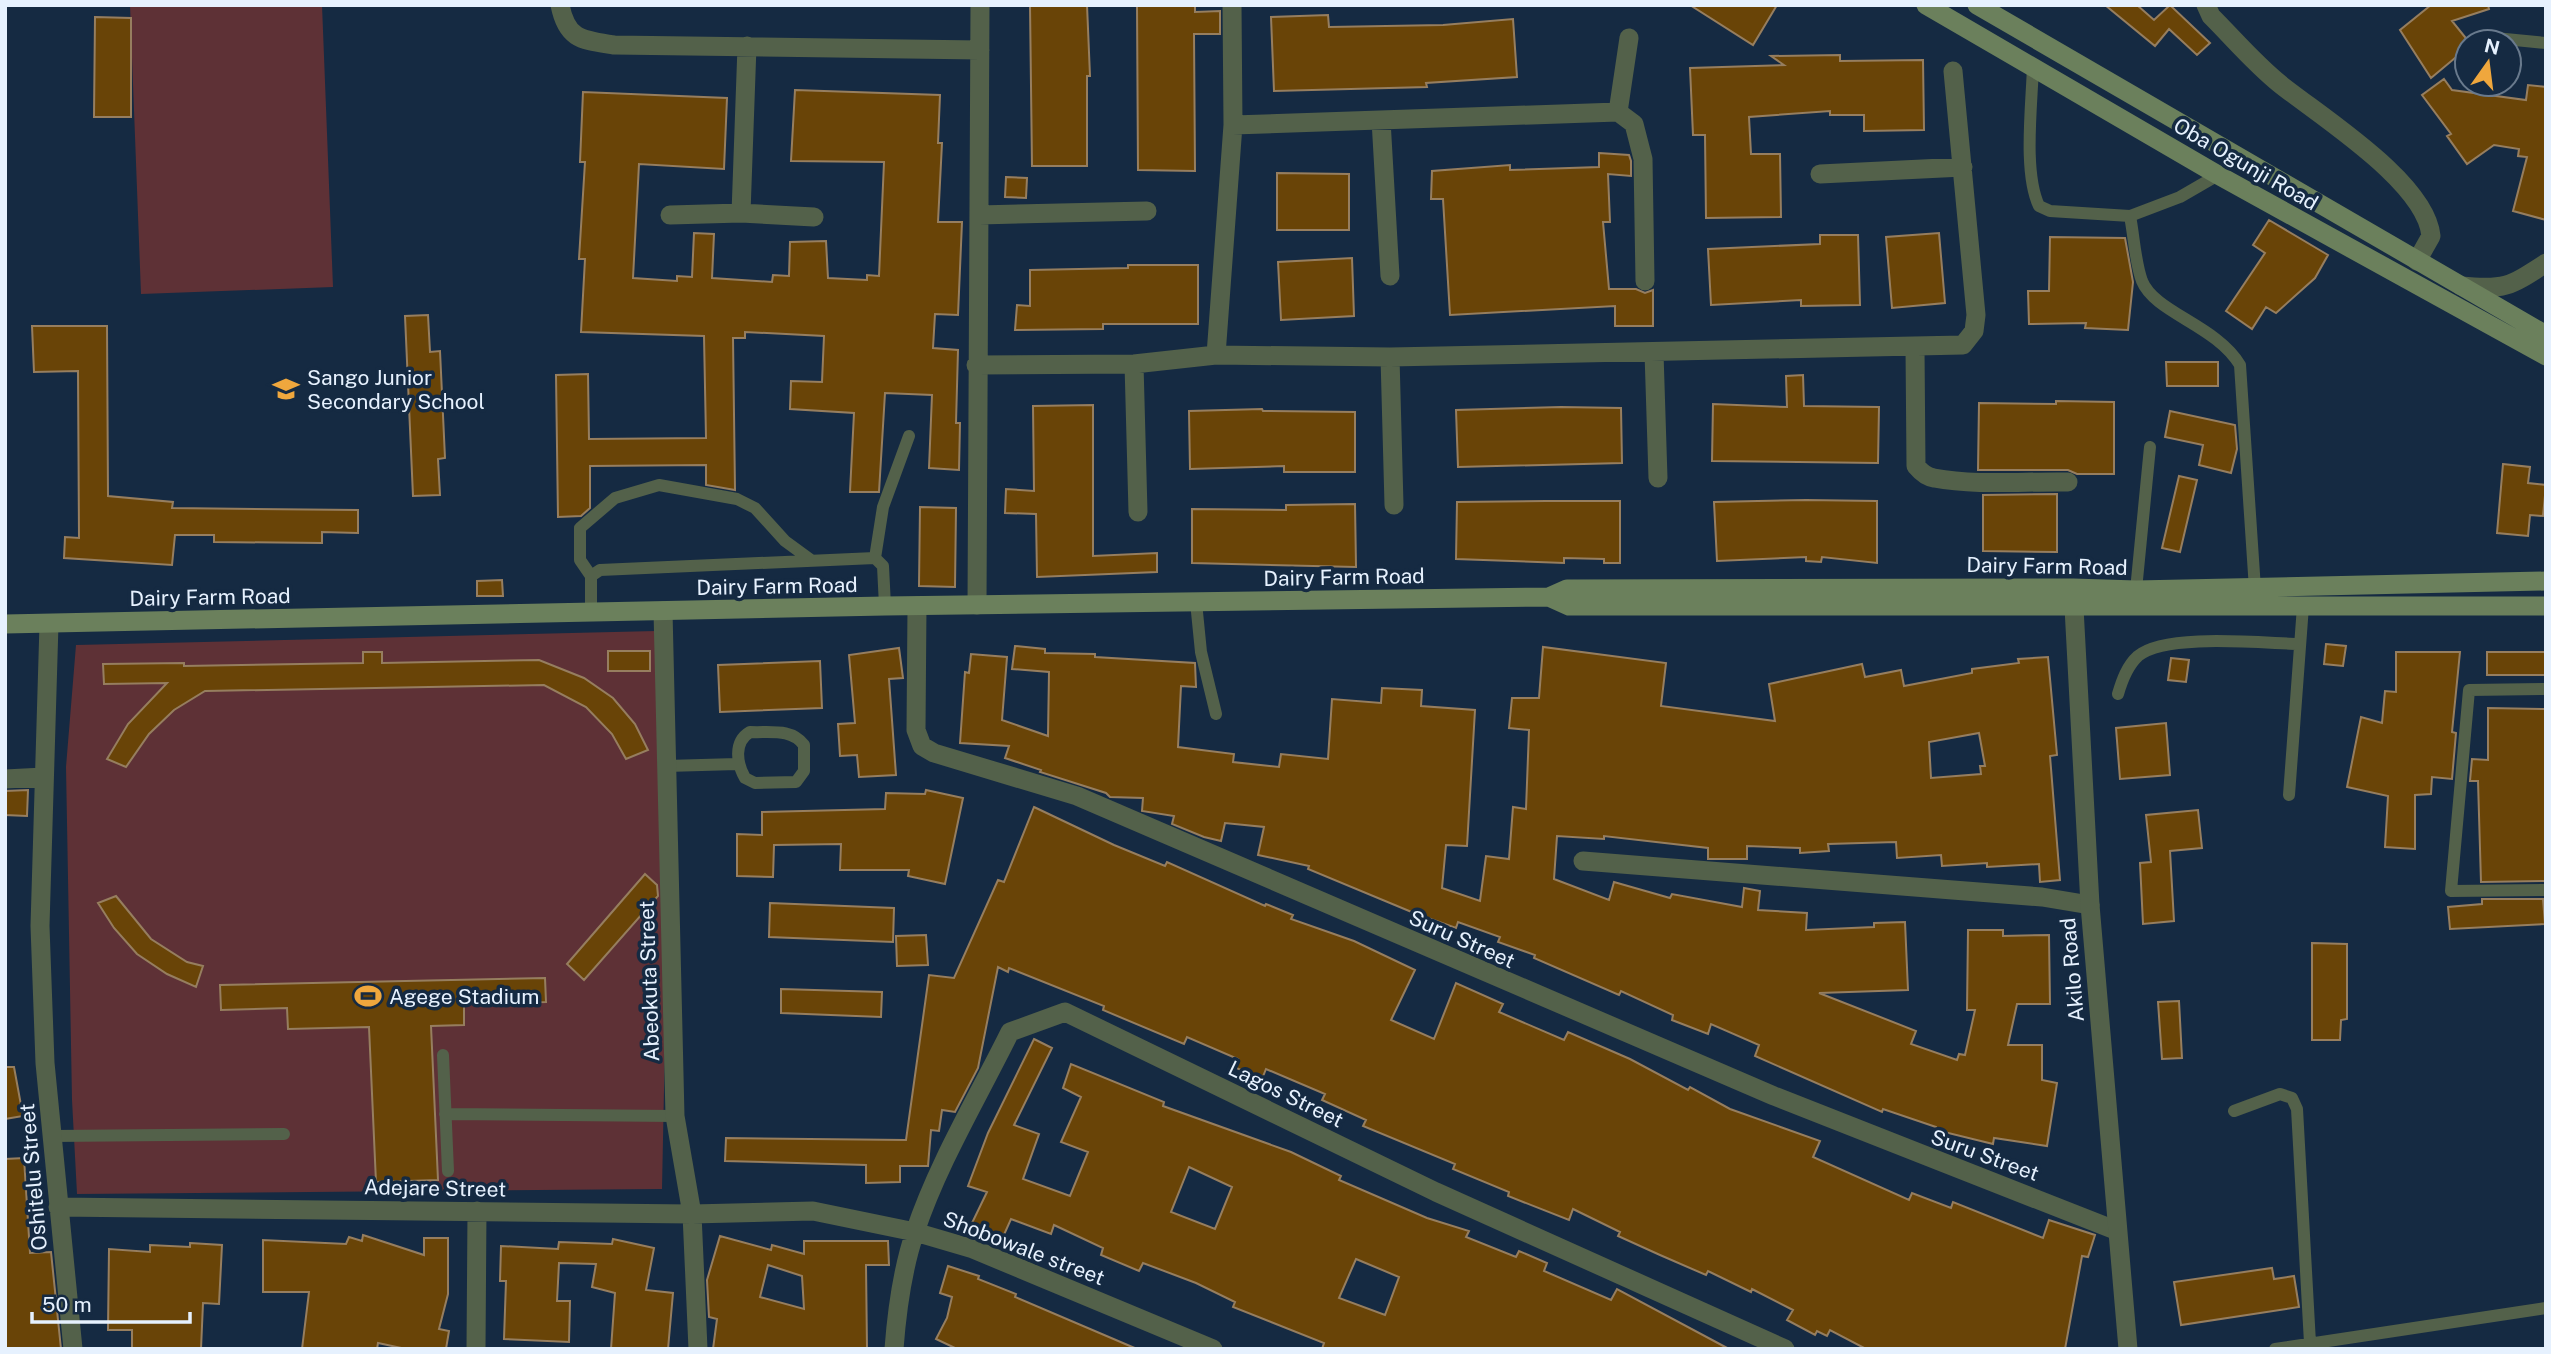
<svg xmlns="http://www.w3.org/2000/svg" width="2551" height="1354" font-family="'Public Sans',sans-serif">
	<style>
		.green { fill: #5e3136 }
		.building { fill: #694407; stroke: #967e5f; stroke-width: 2; fill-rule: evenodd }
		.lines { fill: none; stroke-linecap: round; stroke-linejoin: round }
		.service { stroke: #53614a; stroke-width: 12 }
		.minor { stroke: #53614a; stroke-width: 19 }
		.tertiary { stroke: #53614a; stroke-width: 19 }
		.secondary { stroke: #6b805c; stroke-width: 19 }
		.labels { text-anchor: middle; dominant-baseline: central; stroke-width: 7; stroke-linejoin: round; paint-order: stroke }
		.street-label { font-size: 21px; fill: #e6f1fe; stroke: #152a42 }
		.poi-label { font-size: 21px; fill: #e6f1fe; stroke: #152a42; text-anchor: start }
	</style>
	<rect width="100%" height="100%" fill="#152a42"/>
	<!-- green -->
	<path class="green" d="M130,5h192l11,282 -192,7z
		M656,631l12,262 -6,296 -585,5 -5,-94 -6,-333 10,-122z"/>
	<!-- building -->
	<path class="building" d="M1030,5h57l3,71h-3v90h-55z
		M1137,5h58v7l25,-1v23h-26l1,137 -57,-1z
		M1690,5h87l-24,40z
		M2105,5h32l17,15 16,-15 40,38 -13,12 -28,-26 -14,17z
		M2431,5h57l1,4 -37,12 17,21 -2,6 -36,30 -31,-48z
		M1328,15l1,12 114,-2 70,-6 4,58 -91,6 1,4 -153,4 -3,-74z
		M95,17l36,1v99h-37z
		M1840,55v6l83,-1 1,70 -60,1v-16h-34v-4l-81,6 2,37h29l1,63 -75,1 -1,-83h-12l-3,-67 94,-3 -13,-9z
		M2444,79l8,11 74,10 2,-15 18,2v133l-33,-9 14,-54 -9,-1 1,-7 -25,-4 -27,19 -20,-28 4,-2 -29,-39z
		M795,90l145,5 -2,48h4l-4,79h24l-4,93 -23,-1 -2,34 25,2 -2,73h4l-1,47 -30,-2 3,-73 -47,-2 -6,99h-29l4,-79 -64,-4 1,-28 31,1 2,-46 -79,-4v6h-12l2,152 -29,-5v-20l-116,1v42l-9,8 -23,1 -2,-142 32,-1 1,65 117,-1 -2,-102 -123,-4 4,-73h-6l6,-97h-5l3,-70 144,6 -3,71 -85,-5 -6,114 44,3v-5l15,1 2,-44 20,1 -2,44 60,4 1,-7 16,1 1,-34 36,-1 2,37 39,2v-5l12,1 5,-114 -93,-1z
		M1599,153l30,2 2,6v15l-23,-2 2,48h-7l6,67h27l9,4 8,-3v36h-38v-20l-165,9 -7,-116h-12l1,-28 78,-6v5l89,-3z
		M1277,173l72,1v56h-72z
		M1006,177l21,1 -1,20 -21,-1z
		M2269,220l59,35 -13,23 -39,35 -10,-6 -14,22 -26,-18 39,-58 -12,-8z
		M1939,233l6,70 -53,5 -6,-71z
		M1820,235h38l2,70 -59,1v-6l-90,5 -3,-56 112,-5z
		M2050,237l75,1 8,44 -5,48 -43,-2 1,-5 -57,1 -1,-33h21z
		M1352,258l2,58 -73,4 -3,-58z
		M1128,265h70v59h-95v5l-88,1 2,-25 13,1v-36l98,-2z
		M428,315l2,37 10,-1 5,107 -7,1 2,36 -27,1 -8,-180z
		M32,326h75l1,170 65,6 -1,6 186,2v23l-36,-1v11l-108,-1v-7h-39l-3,30 -108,-7 1,-21 14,1 -1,-167 -44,1z
		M2166,362h52v24h-51z
		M1803,375l1,31 75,1 -1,56 -166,-2 1,-57 74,3 -1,-31z
		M2056,401l58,1v72h-37l-9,-4h-90l1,-67 77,1z
		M1093,405v151l64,-3v19l-120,5 -1,-63 -31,-1 1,-24 28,2 -1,-85z
		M1561,407l60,1 1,55 -164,4 -2,-57z
		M1262,409l1,2 92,1v60h-71v-6l-94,3 -1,-58z
		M2170,411l65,14 2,24 -6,24 -32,-8 4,-20 -38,-8z
		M2503,464l27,3 -2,16 18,2 -3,31 -13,-1 -2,21 -31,-3z
		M2179,476l18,4 -17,72 -18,-4z
		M2057,494v58l-74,-1v-56z
		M1806,500l71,1v62l-55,-6 -1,5 -15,-1v-4l-89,4 -3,-59z
		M1546,501h74v62h-16v-4l-40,-1v5l-108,-4 1,-57z
		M1355,504l1,63 -164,-4v-54l94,1v-5z
		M920,507l36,1 -1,79 -36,-1z
		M502,580l1,16h-26v-15z
		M2326,644l20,2 -3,20 -19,-2z
		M1015,646l30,3v4l50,1v3l100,6 1,24 -15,-1 -3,61 56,7 -1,8 46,5 2,-13 47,5 4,-60 49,4 1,-15 40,2 -1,16 54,4 -8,136 -21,-1 -4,43 38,13 6,-45 23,3 4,-52 13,2 3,-79 -20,-2 3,-30h27l4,-51 123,16 -5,43 114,15 -6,-37 93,-20 3,13 36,-7 3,16 68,-13v-4l47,-6 -1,-4 30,-2 9,98 -7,1 10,124 -20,2 -1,-18 -52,3v-4l-45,3 -1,-11 -44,3 -1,-16 -68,2 1,7 -29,2v-5l-53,-2v13h-39v-11l-104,-12v3l-47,-3 -3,43 55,21 5,-18 56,16 2,-4 70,13 2,-19 16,3 -2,19 49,3 -1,17 68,-3v-4l31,-1 3,68 -89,3 97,38 -5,13 46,16 2,-6 6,1 10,-45h-8l1,-80h35v6l46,-1 1,69h-33l-9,41h34v35l15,3 -10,63 -53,-8 -1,6 -57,-14v-3l-53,-18 -1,3 -127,-56 4,-11 -48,-21 -3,10 -36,-14 1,-5 -52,-24 -2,4 -85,-37 1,-3 -37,-13 2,-5 -42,-15 -2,6 -42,-15 -106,-44 1,-3 -51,-11 6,-28 -39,-4 -4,18 -17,-4 -32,-13 2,-8 -32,-5 1,-13 -33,-1 -4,-4 -66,-21 1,-2 -36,-12 4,-12 -49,-3 5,-71 4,1 2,-19 36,3 -5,63 46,16 1,-64 -37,-3zM1979,733l6,33h-5l1,8 -50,4 -2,-36z
		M899,648l4,30 -14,1 7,96 -37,2 -2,-22 -17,1 -2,-32 17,-1 -6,-68z
		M608,651h42v20h-42z
		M363,652h19v11l157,-3 45,18 29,20 22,26 13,26 -22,9 -14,-25 -26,-27 -42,-22 -339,6 -31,19 -25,24 -23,33 -19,-8 21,-35 39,-41 -63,1 -1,-20 81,-1v3l179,-3z
		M2396,652h64l-8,80 4,1 -4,46 -20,-2 -1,17 -16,1v54l-30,-2 3,-51 -41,-9 14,-70 21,6 3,-32 11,1z
		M2487,652h59v23h-59z
		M2171,658l18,2 -3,22 -18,-2z
		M820,661l2,47 -102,4 -2,-47z
		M2488,708l58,1v172l-65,1 -3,-101h-8l2,-22 16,1z
		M2166,723l4,52 -50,4 -4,-51z
		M28,790l-1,26 -22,-1v-24z
		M926,790l37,8 -18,86 -37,-8 1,-6h-69l1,-26 -67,1 -1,32 -36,-1v-42l25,1v-23l123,-3 1,-16 39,1z
		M1034,807l80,38 51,21 2,-4 98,44 1,-2 27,11 -2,4 63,22 61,29 -24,50 43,19 22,-56 47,21 -4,8 65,28 4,-8 62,27 58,31 2,-3 40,22 90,32 -7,16 96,43 3,-7 39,15 2,-6 90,36 6,-18 46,15 -7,22 -6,-1 -17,93h-199l-36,-19 -3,6 -10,-5 -2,4 -28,-15 6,-10 -41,-21 -1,3 -43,-21 -2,4 -46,-20 -42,-19 2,-4 -47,-23 -4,11 -61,-24 1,-4 -56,-23 2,-5 -92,-38 3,-6 -44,-20 3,-6 -59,-25 -4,10 -28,-12 4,-8 -51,-22 -3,7 -81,-34 1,-4 -95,-38 -1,4 -10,-5 -20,101 -23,44 -13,-2 -3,21 -8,-1 -3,36h-28v16l-34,1v-18l-141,-4 1,-23 180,2 23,-165 25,3 44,-98 6,2z
		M2198,810l4,38 -32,3 4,70 -31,3 -3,-61 11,-1 -5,-47z
		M645,874l12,11 1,11 -74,84 -17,-16z
		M116,896l35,43 36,23 16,4 -7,21 -29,-13 -30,-20 -23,-26 -16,-25z
		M2482,899h61l2,25 -95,5 -2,-22 34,-3z
		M770,903l124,5 -1,34 -124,-5z
		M926,935l2,30 -31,1 -1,-30z
		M2312,943l35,1v75l-6,1 -1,20h-28z
		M545,978l1,24 -82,2v21l-33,1 7,154 -62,2 -7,-155 -81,2 -1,-21 -66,2 -1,-25z
		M781,989l101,3 -1,25 -100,-4z
		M2179,1001l3,57 -20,1 -4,-57z
		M1034,1039l18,9 -38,77 25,9 -16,45 47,17 18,-44 -27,-10 20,-45 -18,-9 8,-24 93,38 -1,4 128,46 50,24 -2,4 88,38 42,13 -3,6 50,20 3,-6 28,12 -3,8 67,29 6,-11 112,60h-407l2,-6 -91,-36 2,-5 -39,-19 -53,-20 -4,8 -38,-16 2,-7 -49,-23 -3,9 -40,-15 -8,18 -31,-14 15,-31 -19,-6 20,-53zM1189,1167l43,20 -17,42 -44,-17zM1356,1259l43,18 -14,38 -46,-17z
		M5,1067h9l9,49 -18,3z
		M24,1158l6,95 21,-1 10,97h-56v-190z
		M363,1235l61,20v-17h24v56l-9,35 10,2 -3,18h-40l-28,-6 -1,6h-75l7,-57h-46v-52l83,4 3,-7 13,4z
		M720,1236l51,14 1,-5 32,9v-13h84l1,24h-23l1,84h-154l4,-30 -8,-2 -2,-37zM768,1265l34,11 2,33 -44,-12z
		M613,1239l41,9 -8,42 27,3 -5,56h-57l4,-56 -23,-6 4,-23 -37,-1 -2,38h13l-1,41 -65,-3 2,-58h-6l1,-35 57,3 1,-7 53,2z
		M190,1243l32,2 -3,59 -16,-1 -2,46h-69v-19h-24l1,-81 41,3v-7l40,2z
		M948,1266l31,10 -1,3 38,15 -1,3 122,52h-180l-21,-10 11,-21 5,-21 -12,-4z
		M2272,1268l2,11 20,-3 5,31 -118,18 -7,-43z"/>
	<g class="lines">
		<!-- service -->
		<path class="service" d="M2495,38l51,5
			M2033,65c-1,39 -10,107 6,141l11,5 80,5 50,-19 38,-22
			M2130,216c4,20 5,46 12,65 13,32 74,44 98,84l15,224
			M875,558l8,-51 26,-71
			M591,576l-11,-16v-32l35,-30 44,-13 78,14 18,9 30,33 26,19
			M2136,590l14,-143
			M1196,602l5,50 15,62
			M591,612v-36l9,-6 275,-12 8,8 2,40
			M2546,689l-77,1 -18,201 95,-1
			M2118,694c4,-14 9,-28 20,-38 27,-23 123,-13 160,-12
			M750,732c20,1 41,-4 54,13v26l-8,11 -41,1 -10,-5c-8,-14 -12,-36 5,-46z
			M666,766l71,-2
			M2289,795l14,-189
			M443,1055l5,116
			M2234,1111l46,-17 12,4 5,11 13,234
			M445,1114l230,2
			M52,1136l232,-2
			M2275,1349l271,-41"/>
		<!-- minor -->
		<path class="minor" d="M560,5c7,35 22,35 54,40l366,5
			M2206,5l5,11c23,23 44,48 69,68 41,33 146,98 151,152l-14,25
			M1618,112l11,-74
			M1381,120l9,156
			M1233,125l385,-13 16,12 9,35 2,122
			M1820,174l143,-7
			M741,213l6,-167
			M670,215l71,-2 73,4
			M979,215l168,-4
			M2461,286c44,4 48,1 85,-23
			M1915,348l1,118c5,6 10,11 18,12 43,8 91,3 134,4
			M1654,353l4,125
			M1216,355l17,-230 -1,-120
			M1390,357l4,148
			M1134,364l4,148
			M976,365l158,-1 82,-9 174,2 573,-12 11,-14 2,-16 -23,-244
			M977,605l3,-600
			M917,606l-1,124 6,16 12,7 143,43 697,300 341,134
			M663,611l12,505 17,98 6,135
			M49,624l-9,302 5,137 28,286
			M5,779l39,-2
			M1583,861l459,36 48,8
			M58,1207l634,7 121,-3 102,21 58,17 240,100
			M476,1349l1,-138
			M894,1349c3,-40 8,-79 21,-117 23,-69 63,-135 95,-200l55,-20 371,180 349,157"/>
		<!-- tertiary -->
		<path class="tertiary" d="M2073,589l17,316 38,444"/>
		<!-- secondary -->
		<path class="secondary" d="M1926,5l292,170 328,181
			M1977,5l569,330
			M1549,597l20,9h977
			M5,624l880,-18 664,-9 18,-8 506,-1 63,2 410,-9"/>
	</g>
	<!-- icons -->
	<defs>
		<g id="school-bare" transform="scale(2.1)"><path d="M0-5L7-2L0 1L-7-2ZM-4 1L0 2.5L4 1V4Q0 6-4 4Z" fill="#efa73d" stroke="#152a42" stroke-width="2.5" paint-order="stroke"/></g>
		<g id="stadium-bare" transform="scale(2.1)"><path d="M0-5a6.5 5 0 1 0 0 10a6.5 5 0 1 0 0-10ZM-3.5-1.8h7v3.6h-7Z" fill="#efa73d" stroke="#152a42" stroke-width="2.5" paint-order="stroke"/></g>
	</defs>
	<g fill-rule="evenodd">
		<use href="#school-bare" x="286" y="389"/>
		<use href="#stadium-bare" x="368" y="996"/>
	</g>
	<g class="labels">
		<!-- street labels -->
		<g class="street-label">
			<text transform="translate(2246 164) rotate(30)">Oba Ogunji Road</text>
			<text transform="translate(2047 566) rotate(1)">Dairy Farm Road</text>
			<text transform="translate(1344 577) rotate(-1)">Dairy Farm Road</text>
			<text transform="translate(777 586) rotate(-1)">Dairy Farm Road</text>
			<text transform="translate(210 597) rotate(-1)">Dairy Farm Road</text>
			<text transform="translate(1462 939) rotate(24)">Suru Street</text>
			<text transform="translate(2072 970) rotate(-95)">Akilo Road</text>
			<text transform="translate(649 981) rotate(-92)">Abeokuta Street</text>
			<text transform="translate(1286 1094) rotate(26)">Lagos Street</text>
			<text transform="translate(1985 1155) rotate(20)">Suru Street</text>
			<text transform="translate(33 1177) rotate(-95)">Oshitelu Street</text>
			<text transform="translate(435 1188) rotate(1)">Adejare Street</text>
			<text transform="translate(1024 1248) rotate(21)">Shobowale street</text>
		</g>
		<!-- poi labels -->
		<g class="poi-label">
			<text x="307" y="377">Sango Junior<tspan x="307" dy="24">Secondary School</tspan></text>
			<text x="389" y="996">Agege Stadium</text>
		</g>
	</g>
	<!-- border -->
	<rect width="2551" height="1354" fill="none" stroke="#e6f1fe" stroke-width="14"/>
	<!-- north arrow -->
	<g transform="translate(2488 63) rotate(14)"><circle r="33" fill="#152a42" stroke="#697a8d" stroke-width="2"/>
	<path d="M0-5L12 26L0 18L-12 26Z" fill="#efa73d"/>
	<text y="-10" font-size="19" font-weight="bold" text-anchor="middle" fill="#e6f1fe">N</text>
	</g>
	<!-- scale -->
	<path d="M32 1312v10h158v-10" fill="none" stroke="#e6f1fe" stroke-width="3.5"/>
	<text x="42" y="1312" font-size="21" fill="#e6f1fe" stroke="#152a42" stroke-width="5" paint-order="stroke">50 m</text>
</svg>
